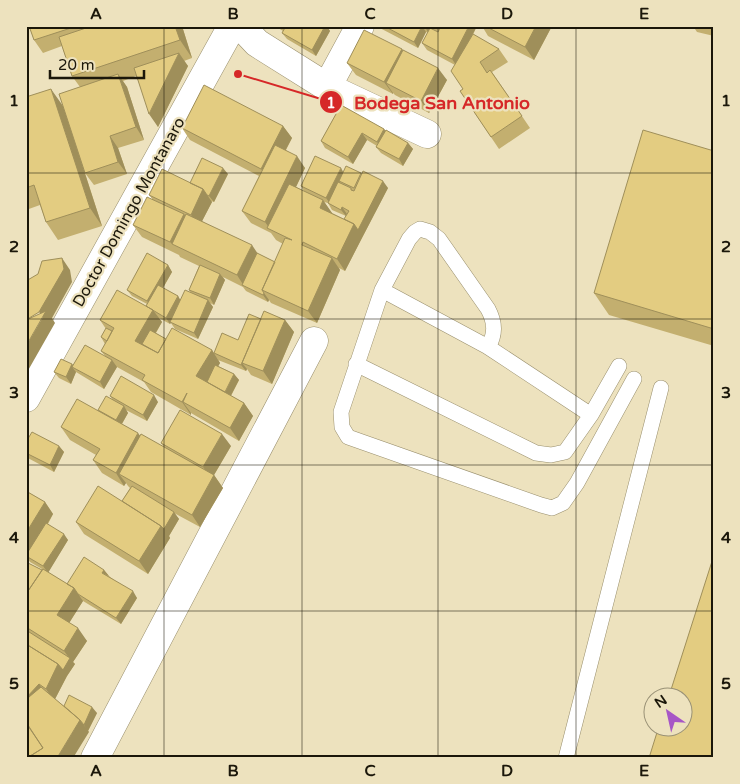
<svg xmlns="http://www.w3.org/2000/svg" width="740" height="784" font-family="'Varela Round',sans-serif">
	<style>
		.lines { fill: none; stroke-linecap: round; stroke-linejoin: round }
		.service-casing { stroke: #998f6d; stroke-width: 16 }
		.minor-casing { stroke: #998f6d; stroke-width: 29 }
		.service { stroke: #fff; stroke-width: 15 }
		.minor { stroke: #fff; stroke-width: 28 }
		.wall { fill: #c3af6f; fill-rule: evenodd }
		.shaded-wall { fill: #9f8f5a }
		.building { fill: #e3cc81; stroke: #9f8f5a }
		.grid { fill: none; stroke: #1b170a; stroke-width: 1; stroke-opacity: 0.55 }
		.labels { text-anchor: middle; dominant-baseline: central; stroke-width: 4.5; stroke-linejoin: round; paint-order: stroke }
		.street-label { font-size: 16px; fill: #1b170a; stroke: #ede2be }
		.leader { fill: none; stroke: #d62828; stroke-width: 2 }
		.callout-dot { fill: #d62828; stroke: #ede2be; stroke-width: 2 }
		.mark-label { font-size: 15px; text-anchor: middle; font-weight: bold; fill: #fff }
		.callout-label { font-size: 18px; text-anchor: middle; font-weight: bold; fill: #d62828; stroke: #ede2be; stroke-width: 4.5; stroke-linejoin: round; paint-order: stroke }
		.neatline { fill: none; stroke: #1b170a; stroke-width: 2 }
		.grid-label { font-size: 16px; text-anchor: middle; font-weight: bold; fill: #1b170a }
	</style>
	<rect width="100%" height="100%" fill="#ede2be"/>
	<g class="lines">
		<!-- service casing -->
		<g class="service-casing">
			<path id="service" d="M382,290l106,57 103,68
				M488,347c8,-13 7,-25 0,-38l-49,-70 -9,-7 -10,-3 -5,3 -6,7 -27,51 -41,122 1,15 6,10 193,68 11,3 11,-5 14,-20 57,-104
				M356,364l180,89 15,2 14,-3 26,-37 28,-49
				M566,758l95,-370"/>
		</g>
		<!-- minor casing -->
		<g class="minor-casing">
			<path id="minor" d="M241,26l16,17 70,44 100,47
				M327,87l33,-61
				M26,398l206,-372
				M95,758l219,-417"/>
		</g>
		<!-- service -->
		<use href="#service" class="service"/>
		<!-- minor -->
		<use href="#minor" class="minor"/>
	</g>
	<!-- wall -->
	<path class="wall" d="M29,26h153l10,32 -8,3 4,5 -30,61 -22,-51 -13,5 4,6 17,53 -26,8 9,26 -33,11 -9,-12 17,53 -44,14 -12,-18 -6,-17 -14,5v-113l37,9 17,-19 -8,-11 -10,-30 -19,7 -9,-13z
		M275,26h55l-2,2 2,3 -14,25 -29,-17 -5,-6 1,-2z
		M378,26h98v2l-4,9 27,12 9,13 -16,10 38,56 -31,21 -39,-58 3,-2 -8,-24 -28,-15 -5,-7 6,-10 -2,-1 -8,16 -40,-21z
		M482,26h70l-18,34 -46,-24z
		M693,26h21v10l-17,-4z
		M402,49l1,1 44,30 -18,33 -34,-18 -2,-2v1l-37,-19 -9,-12z
		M341,105l44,26 23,12 5,6 -10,17 -22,-13 -5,-6 1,-1 -10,-6 -14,24 -28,-16 -4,-7z
		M283,126l9,12 -6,12 19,18 -9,19 8,4 -3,-5 42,-14 18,1 27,15 -25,48 -18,35 -6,-3 1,2 -23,53 -46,-20 -2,-3 -1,2 -22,-11 -3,-4 -20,-10 2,3 -11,25 -4,-2 3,4 -15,32 -23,-10 -4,-6 -1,1 -11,-6 3,4 -6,11 10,6 46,11 8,13 -2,3 16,8 5,6 -8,16 13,7 9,13 -14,25 -48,-28v2l-40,-23 -7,-10 -27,-15 -13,22 -28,-17 -5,12 -12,-6 -5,-6 18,-8 1,1 33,-8 -5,-6 4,-7 -4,-7 5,-8 -6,-9 46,-14 1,-2 -15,-8 -5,-6 41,-25 4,7 -9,16 15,8 2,4 11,-7 -2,-3 10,-24 -19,-9 -1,-2 -37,-18 -9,-12 20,-25 -4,-5 41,-12 38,-9 -14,28 -3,-1 1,1 -10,19 56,33 17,8 8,-18 -7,-4 -5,-7 -20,-10 -9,-12 17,-35 -69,-36 -8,-12zM324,202l4,1 4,7 14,6 -2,3 -12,-6z
		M714,151v195l-105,-31 -15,-22z
		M261,319l24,1 9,12 -22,52 -21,-9 -4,-6 -1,2 -28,-11 -4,-7 24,-13z
		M110,396l48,6 -11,19 -21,-11 2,3 -6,11 18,12 24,11 -3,-4 70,3 -17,29 9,13 -23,39 -26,-14 5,6 -10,17 1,2 -22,36 -64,-40 -8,-12 46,-21 8,-13 -2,-2 -2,-3 -2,3 -22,-13 -9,-13 3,-5 -26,-15 -9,-13 37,-16 14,-12z
		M26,442l33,4 5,6 -10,20 -28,-15z
		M26,491l19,11 8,12 -5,10 20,16 -20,32 19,12 37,-14 5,6 28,22 -16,26 -38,-23 -14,22 18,18 -14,21 2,2 -8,12 -12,23 9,7 33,7 -9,18 1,1 -63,-10v-160l16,8v-1l-12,-7 -4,-6z"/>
	<!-- shaded-wall -->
	<path class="shaded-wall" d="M175,26h7l10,32 -12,-18z
		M325,26h5l-2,2 2,3 -14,25 -4,-6z
		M422,26l4,6 -8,16 -4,-6z
		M425,26h6l1,2 -3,6 -4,-7z
		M469,26h7v2l-20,37 -4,-6z
		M536,26h16l-18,34 -9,-13z
		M402,49l8,12 -24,22 7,10v1l-9,-12z
		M179,53l9,13 -30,61 -9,-13z
		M438,68l9,12 -18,33 -8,-12z
		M118,74l9,13 17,53 -8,-13z
		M51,89l12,17 39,120 -12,-18z
		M283,126l9,12 -23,43 -8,-12z
		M384,129l5,7 -7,12 -5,-6z
		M362,133l5,7 -14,24 -5,-7z
		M110,136l8,12 9,26 -9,-12z
		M408,143l5,6 -10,17 -4,-7z
		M297,156l8,12 -30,63 -5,-2 -5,-7z
		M223,168l5,6 -14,28 -5,-6z
		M341,168l4,7 -6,6 2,3 -10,21 -5,-7z
		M383,181l5,7 -25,48 -18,35 -8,-12 17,-35z
		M203,189l9,13 -13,25 -8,-12z
		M323,200l9,13 -3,7 -9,-12z
		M342,207l5,7 -1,2 -5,-6z
		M184,214l8,13 -20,17 -2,-2z
		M252,245l8,12 -16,29 -7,-11z
		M62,258l8,12 2,12 -20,36 3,5 -29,51v-28l17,-29 -4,-5z
		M332,258l8,12 -23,53 -9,-12z
		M168,265l4,7 -20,35 -5,-6z
		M220,274l5,6 -11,25 -4,-7z
		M264,293l5,7 -1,2 -5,-7z
		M178,296l4,7 -12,21 -4,-6z
		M208,300l5,7 -15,32 -4,-6z
		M153,310l9,12 -16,27 -11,-8z
		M285,320l9,12 -22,52 -9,-13z
		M212,350l8,13 -12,22 -12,-9z
		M112,360l5,7 -13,22 -4,-7z
		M242,363l5,6 -1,2 -5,-6z
		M72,364l4,5 -4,-2 4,5 -5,12 -5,-7z
		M234,374l5,6 -10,19 -4,-6z
		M187,393l-4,9 8,11v2l-9,-13z
		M154,395l4,7 -11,19 -4,-6z
		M244,403l9,13 -14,25 -9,-13z
		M124,406l4,7 -8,14 -4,-7z
		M138,433l9,12 -28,29 7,9 -2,3 -8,-13z
		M222,434l9,12 -17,29 9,13 -23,39 -8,-12 20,-36 -9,-12z
		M59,446l5,6 -10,20 -4,-7z
		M45,502l8,12 -25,43 -2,-3v-21z
		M174,512l5,7 -10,17 1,2 -22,36 -9,-13 22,-35z
		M64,534l4,6 -20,33 -5,-7z
		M104,570l5,6 -7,-3z
		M74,588l9,13 -17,27 -9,-13z
		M133,591l4,7 -16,26 -5,-6z
		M78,628l9,13 -14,21 2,2 -8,12 -13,25 -8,-12 12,-25 12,-5 -6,-8z
		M39,684l9,13 -22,19v-18z
		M92,707l5,6 -9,18 -4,-6z
		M80,720l9,12 -16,26h-16z"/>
	<!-- building -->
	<path class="building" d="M29,26h48l-43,14z
		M92,26h83l5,14 -108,36 -13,-39z
		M286,26h39l-13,24 -30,-17z
		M384,26h38l-8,16z
		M437,26h32l-17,33 -30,-16 8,-15 8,4 2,-4z
		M485,26h51l-11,21z
		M364,30l38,19 -18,33 -37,-19z
		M473,34l26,15 -19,13 7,11 3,-3 32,46 -31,21 -31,-46 3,-2 -12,-18z
		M403,50l35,18 -17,33 -35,-18z
		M179,53l-30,61 -15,-46z
		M118,74l18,53 -26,9 8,26 -33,11 -26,-79z
		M204,85l79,41 -22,43 -79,-41z
		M51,89l39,119 -44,14 -12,-37 -8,3v-91z
		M341,105l43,24 -7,13 -15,-9 -14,24 -27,-16z
		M386,130l22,13 -9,16 -23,-12z
		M643,130l71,21v178l-120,-36z
		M275,145l22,11 -32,66 -23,-11z
		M315,156l26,12 -15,30 -25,-12z
		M202,158l21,10 -14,28 -2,-1 -4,-6 -13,-6z
		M346,166l15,7 -7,15 -15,-7z
		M162,169l41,20 -12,26 -42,-20z
		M363,171l20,10 -25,49 -4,-6 -10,-5 5,-8 -7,-4 -1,3 -13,-7 10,-21 13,6v2l3,1z
		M289,184l34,16 -3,8 34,16 -17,35 -34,-17 -1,3 30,13 -24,53 -46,-21 23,-52 7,2 -25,-12z
		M147,197l37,17 -14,28 -37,-17z
		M186,214l66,31 -15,30 -65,-31z
		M147,253l21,12 -21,36 -20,-11z
		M257,253l18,9 -13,28 2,3 -1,2 -21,-10z
		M62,258l2,11 -25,43 -13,8v-39l12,-7 4,-13z
		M200,265l20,9 -10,24 -21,-8z
		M158,285l20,11 -12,22 -20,-12z
		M117,290l36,20 -18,31 23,12 14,-25 40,22 -16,26 48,27 -14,25 -47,-26 4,-9 -5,9 -40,-22 3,-5 -44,-24 13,-23 -14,-8z
		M185,290l23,10 -14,33 -24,-11z
		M46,311l-20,35v-26z
		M264,311l21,9 -22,51 -21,-8z
		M249,314l12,5 -20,46 -27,-12 8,-20 16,7z
		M106,328l6,3 -5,10 -6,-4z
		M150,330l16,9 -8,14 -16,-9z
		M85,345l27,15 -12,22 -28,-15z
		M61,359l11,5 -6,13 -12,-5z
		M215,365l19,9 -9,18 -18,-10z
		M121,376l33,19 -11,20 -33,-19z
		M106,396l18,10 -8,14 -18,-10z
		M77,399l61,34 -22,40 -23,-13 7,-11 -39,-22z
		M180,410l42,24 -19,33 -42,-24z
		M32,432l27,14 -9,19 -24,-12v-11z
		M141,434l73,41 -22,40 -73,-41z
		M98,486l63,40 -22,35 -63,-39z
		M132,486l42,26 -10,17 -3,-3 -39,-25z
		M26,491l19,11 -19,31z
		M46,523l18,11 -21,32 -17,-10v-1z
		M714,555v203h-65l10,-32h23v-30h-13z
		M84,557l20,13 -2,3 31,18 -17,27 -38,-24 -4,-6 -7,-4z
		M26,562l16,8 -16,24z
		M43,569l31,19 -17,27 21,13 -14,23 -38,-24v-28l2,-3h-2v-2z
		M26,630l44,28 -7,12 -5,-6 -32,-20z
		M26,644l32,20 -12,25 -7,-5 -13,14z
		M41,687l39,33 -23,38h-30l16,-10 -17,-26v-21l3,-4z
		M69,695l23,12 -8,18 -4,-5 -16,-14z
		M26,723l17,25 -16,10h-1z"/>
	<!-- grid -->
	<path class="grid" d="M164,26v732M302,26v732M438,26v732M576,26v732M26,173h688M26,319h688M26,465h688M26,611h688"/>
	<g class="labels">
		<!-- street labels -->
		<g class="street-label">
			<text transform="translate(129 212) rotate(-61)">Doctor Domingo Montanaro</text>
		</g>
	</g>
	<!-- callouts -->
	<path class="leader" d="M238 74L331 102"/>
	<g class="callout-dot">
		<circle cx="238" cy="74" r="5"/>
		<circle cx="331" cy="102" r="12"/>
	</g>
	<g class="mark-label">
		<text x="331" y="108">1</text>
	</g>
	<g class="callout-label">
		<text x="442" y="109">Bodega San Antonio</text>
	</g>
	<!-- border -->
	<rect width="740" height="784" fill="none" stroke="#ede2be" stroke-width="55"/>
	<!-- north arrow -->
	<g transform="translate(668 712) rotate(326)"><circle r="24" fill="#ede2be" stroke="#999176"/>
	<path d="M0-4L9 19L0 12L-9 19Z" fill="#a756c6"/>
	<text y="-8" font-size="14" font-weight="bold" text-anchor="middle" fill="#1b170a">N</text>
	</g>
	<!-- scale -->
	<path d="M50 70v8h94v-8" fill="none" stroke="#1b170a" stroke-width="2.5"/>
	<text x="58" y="70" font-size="15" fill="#1b170a" stroke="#ede2be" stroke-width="4" paint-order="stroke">20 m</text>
	<rect x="28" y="28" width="684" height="728" class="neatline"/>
	<g class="grid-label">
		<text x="96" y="19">A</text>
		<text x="233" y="19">B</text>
		<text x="370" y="19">C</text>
		<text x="507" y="19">D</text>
		<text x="644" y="19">E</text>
		<text x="14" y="106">1</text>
		<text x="726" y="106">1</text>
		<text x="14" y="252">2</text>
		<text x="726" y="252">2</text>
		<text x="14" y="398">3</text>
		<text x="726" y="398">3</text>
		<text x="14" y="543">4</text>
		<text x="726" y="543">4</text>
		<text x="14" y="689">5</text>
		<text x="726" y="689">5</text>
		<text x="96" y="776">A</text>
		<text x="233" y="776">B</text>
		<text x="370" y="776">C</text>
		<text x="507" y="776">D</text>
		<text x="644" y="776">E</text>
	</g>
</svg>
